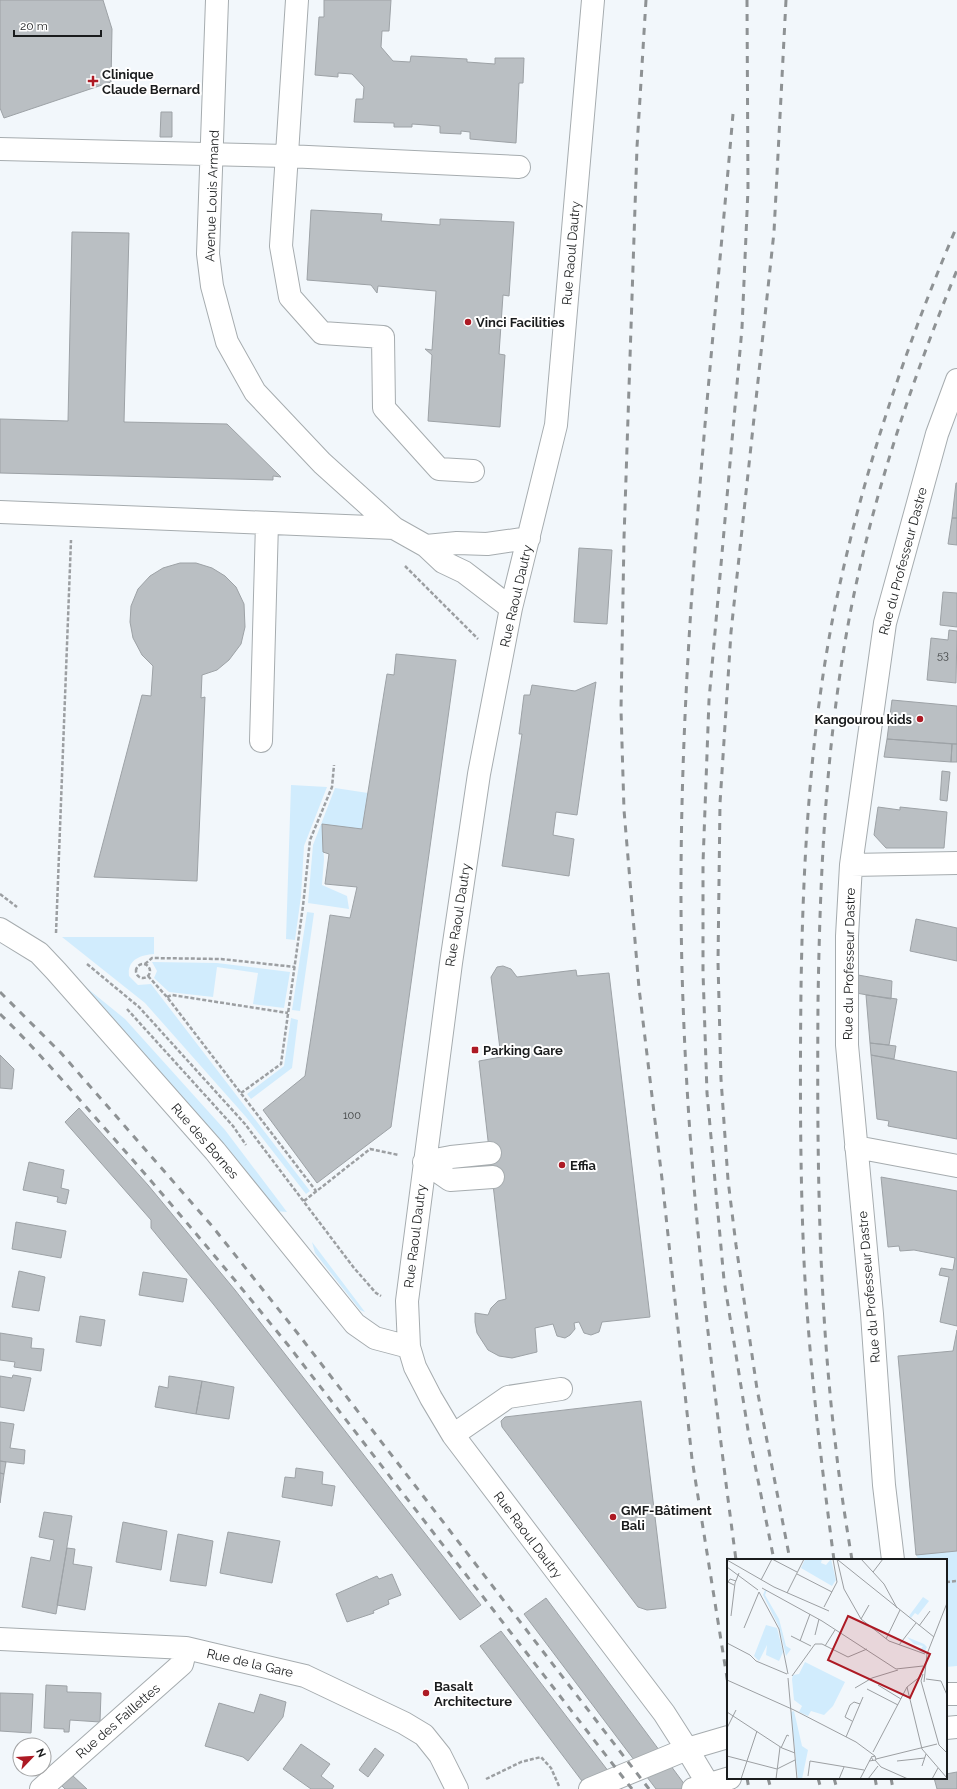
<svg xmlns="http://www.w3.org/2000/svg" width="957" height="1789" font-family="Raleway,sans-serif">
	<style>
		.green { fill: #d1ecfd }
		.building { fill: #babfc3; stroke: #9da2a6 }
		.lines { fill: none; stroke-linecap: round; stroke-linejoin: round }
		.minor-casing { stroke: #a6acaf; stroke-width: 24 }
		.major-casing { stroke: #a6acaf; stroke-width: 24 }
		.path { stroke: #9c9fa2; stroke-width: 2.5; stroke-dasharray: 4 2; stroke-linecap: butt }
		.minor { stroke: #fff; stroke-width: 22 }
		.major { stroke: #fff; stroke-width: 22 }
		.rail { stroke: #8e9294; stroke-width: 3; stroke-dasharray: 7 7; stroke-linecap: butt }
		.poi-dot { fill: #ad1a24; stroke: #fff; stroke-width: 1.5 }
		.labels { text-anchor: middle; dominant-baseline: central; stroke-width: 4; stroke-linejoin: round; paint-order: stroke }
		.number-label { font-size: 11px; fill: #424546 }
		.poi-label { font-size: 13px; font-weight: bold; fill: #1a1c1d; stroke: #fff; text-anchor: start }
		.street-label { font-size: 13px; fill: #1a1c1d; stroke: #fff }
		.inset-road { fill: none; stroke: #9c9fa2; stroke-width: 1 }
		.view { fill: #ad1a24; fill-opacity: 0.15; stroke: #ad1a24; stroke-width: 2 }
		.inset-edge { fill: none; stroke: #1a1c1d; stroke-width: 2 }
	</style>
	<rect width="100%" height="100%" fill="#f2f7fb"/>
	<!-- green -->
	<path class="green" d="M291,785l36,2 -23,59 -3,50 -6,44 -9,-1z
		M335,788l33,5 -6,36 -40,-4 2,34 -2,26 25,11 2,13 -41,-6 5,-58z
		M307,912l7,1 -14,98 -8,-1z
		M62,937h92v17c-14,1 -27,6 -25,22l9,9 13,-1 159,207 -4,3 -60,-77 -101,-114z
		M152,962l65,1 73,9 -6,36 -31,-4 5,-31 -41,-6 -4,30 -44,-5 -15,-14 3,-7z
		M77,980l48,39 100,111 62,82 -12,-1z
		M291,1018l7,2 -6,48 -41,31 -4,-5 37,-28z
		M312,1242l53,70 -5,-2 -45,-57z
		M957,1551v115l-11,1v-107h-27l-3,-5z"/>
	<!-- building -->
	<path class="building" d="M0,0h103l9,29 -1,53 -107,36 -4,-10z
		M324,0h67l-2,31h-7l-1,16 12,14 17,1 1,-6 56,3v3l28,2v-6h29l-1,25h-4l-3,60 -46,-4v-7l-9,-1v3l-21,-1v-7l-28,-2v3h-18v-4l-40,-1 2,-23h7l1,-12 -12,-13 -14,-1v4l-23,-2 4,-58h5z
		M161,112h11v25h-12z
		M311,210l71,4 -1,7 59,4v-6l74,3 -5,74 -6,-1 -4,59 6,1 -5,72 -72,-6 4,-66 -7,-6 7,1 4,-59 -58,-5 -1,7 -6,-8 -64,-5z
		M72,232l57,1 -5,189 103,2 54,53 -8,-1v4l-273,-7v-54l68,2z
		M956,483h1v35h-5z
		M952,518h5v27l-9,-1z
		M579,548l33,2 -5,74 -33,-2z
		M180,563h16l16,5 13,8 11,11 8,17 1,23 -4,17 -12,16 -12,10 -15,5 -1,23 4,-1 -8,184 -103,-4 48,-182 9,1 2,-30 -11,-11 -9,-17 -3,-16 1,-16 7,-17 12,-13 13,-8z
		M943,592l14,1v34l-17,-2z
		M949,630l8,1 -1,52 -29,-3 4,-42 17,2z
		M396,654l60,6 -65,467 -74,56 -54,-73 42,-34 25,-161 20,3 7,-31 -32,-3 4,-30 -6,-2 -1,-28 40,5 25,-155 7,1z
		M596,682l-19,133 -21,-3 -3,23 21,4 -5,37 -67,-10 20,-132h-3l5,-39h6l2,-10 43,6z
		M892,700l65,6v38l-70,-5z
		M887,739l65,5 -1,18 -67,-5z
		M952,744h5v18h-6z
		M942,771l8,1 -3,29 -7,-1z
		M878,807l22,3v-3l47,5 -3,36h-58l-12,-13z
		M916,919l41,9v33l-47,-10z
		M503,966l8,3 6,8 59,-7 1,6 32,-3 41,344 -48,5 -3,10 -8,3 -7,-2 -5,-11 -5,1 1,6 -5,6 -5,3 -8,-2 -4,-12 -18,4 2,24 -25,6 -13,-2 -11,-6 -11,-17 -2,-11v-9l13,2 3,-7 7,-7 8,-2 -27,-238 22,-4 -10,-80 6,-10z
		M858,975l34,6 -1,18 -35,-6z
		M866,995l31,4 -8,46 -19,-2z
		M870,1043l26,3 -2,13 -23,-4z
		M0,1055l14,14 -2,20 -12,-1z
		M871,1055l86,17v67l-69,-13 1,-5 -12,-2z
		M79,1108l69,77 87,105 246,315 -21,15 -246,-315 -63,-77v-8l-86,-98z
		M29,1162l35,8 -3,18 8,2 -3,14 -9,-2 1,-5 -35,-7z
		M881,1177l76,14v135l-17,-4 9,-45 -10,-2 2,-7 12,2 2,-12 -41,-8 -14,1 -1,-5 -11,1z
		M16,1222l50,9 -5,27 -49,-9z
		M19,1271l26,6 -6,34 -27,-4z
		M143,1272l44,7 -4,23 -44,-7z
		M80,1316l25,4 -4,26 -25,-4z
		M957,1330v221l-41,4 -18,-199 55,-5z
		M0,1333l32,5 -1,10 13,1 -3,22 -27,-4 1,-5 -15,-2z
		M13,1375l18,3 -7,33 -24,-4v-31l12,2z
		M169,1376l33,5 -6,33 -41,-7 4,-21 9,2z
		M202,1381l32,6 -5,32 -33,-5z
		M641,1401l25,207 -19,2 -9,-3 -136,-180 -1,-6 4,-4z
		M0,1422l14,2 -4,24 15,2 -1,14 -24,-3z
		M0,1461l6,1 -2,12 -4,-1z
		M296,1468l27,4 -1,12 13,2 -3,20 -50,-9 3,-20 10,1z
		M0,1473l4,1 -4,29z
		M44,1512l28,4 -16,98 -34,-7 9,-50 19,4 4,-21 -15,-3z
		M123,1522l44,9 -6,39 -45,-8z
		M228,1532l52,9 -8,42 -52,-10z
		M178,1534l35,7 -7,45 -36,-5z
		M67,1548l8,1 -2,15 19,3 -7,43 -28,-5z
		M392,1574l9,21 -13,5 1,4 -16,7 1,2 -27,9 -11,-28 41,-18 2,3z
		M546,1598l99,133 43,58h-32l-132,-175z
		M501,1631l121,158h-34l-108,-143z
		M46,1685l21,1v6l34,1 -1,29 -30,-2 -1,12h-5v-3l-20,-1z
		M0,1693l33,1 -2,39 -31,-2z
		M260,1694l26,8 -3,15 -35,44 -5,-4 -38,-11 14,-43 35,10z
		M301,1744l29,20 -9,12 13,10 -2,3h-21l-28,-20z
		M375,1748l9,7 -16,22 -9,-7z
		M957,1772v17h-20l-3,-11h12v-4z
		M72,1775l15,14h-22l-4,-4z"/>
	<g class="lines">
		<!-- minor casing -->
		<g class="minor-casing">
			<path id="minor" d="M217,0l-9,254 4,32 15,56 28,50 67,71 72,65 32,18 17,16 21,10 47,36
				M297,0l-16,246 9,51 32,36 61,4 1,71 55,61 34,2
				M593,0l-37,425 -45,183 -32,166 -28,189 -44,338 2,46 6,20 16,31 22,37 211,278 23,36
				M0,149l287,7 232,11
				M0,512l394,16
				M426,546l31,-3 30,1 42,-6
				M261,741l6,-218
				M851,865l106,-2
				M0,929l39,24 17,18 159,180 140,173 20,14 34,9
				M856,1147l101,19
				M424,1162l26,18 43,-3
				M424,1162l27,-5 39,-4
				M453,1435l55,-38 53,-8
				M893,1560l-9,-75 -12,-171 -25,-269v-109l4,-71 34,-242 52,-189 20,-54
				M0,1639l186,9 119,28 99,47 20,12 16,20 17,34
				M41,1789l141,-125 4,-16"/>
		</g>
		<!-- major casing -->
		<g class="major-casing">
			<path id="major" d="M946,1694h11
				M946,1728l11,-1
				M687,1749l21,35
				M590,1789l97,-40 41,-12
				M693,1789l37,-11"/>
		</g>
		<!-- path -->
		<path class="path" d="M405,566l73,73
			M0,894l17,13
			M56,933l15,-393
			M136 971a7 7 0 1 1 14 0a7 7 0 1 1-14 0Z
			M87,964l52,43 106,117 109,144 22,25 5,3
			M145,964l7,-6 69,1 74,8
			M148,976l19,21 149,194
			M167,997l5,-2 116,18
			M127,1009l106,117 13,19
			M241,1093l40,-29 22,-158 7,-66 22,-53 2,-22
			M304,1201l66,-52 29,6
			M946,1582l11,-1
			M486,1779l35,-17 20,-5 10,11 8,18"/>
		<!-- minor -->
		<use href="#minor" class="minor"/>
		<!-- major -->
		<use href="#major" class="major"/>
		<!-- rail -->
		<path class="rail" d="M646,0l-9,147 -13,391 -3,172 3,100 15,178 23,191 30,280 36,225
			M747,0l1,189 -6,139 -33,372 -6,163v109l4,121 17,187 24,150 26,130
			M786,0l-12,232 -43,400 -11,171 -2,159 3,117 7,101 8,65 21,144 33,171
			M733,114c-22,255 -51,508 -52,763 -1,229 25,457 55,683
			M0,992l61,61 151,173 87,109 350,454
			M0,1014c36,35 69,74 102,111 64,72 125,145 186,220l344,444
			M834,1560c-13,-98 -25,-199 -30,-299 -4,-90 -4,-181 -3,-272 2,-129 9,-261 35,-387 27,-129 69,-254 121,-376
			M852,1560c-6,-37 -12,-74 -16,-111 -18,-148 -19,-298 -18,-447 2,-131 8,-264 33,-393 23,-117 61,-229 106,-339
			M747,1778l2,11
			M768,1778l3,11
			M818,1778l3,11
			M834,1778l3,11
			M875,1778l2,11
			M891,1778l2,11"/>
	</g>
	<!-- markers -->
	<g class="poi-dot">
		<path d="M91 75h4v4h4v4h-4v4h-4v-4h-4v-4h4z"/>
		<circle cx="468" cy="322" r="4"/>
		<circle cx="920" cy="719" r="4"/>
		<rect x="471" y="1046" width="8" height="8" rx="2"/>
		<circle cx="562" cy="1165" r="4"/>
		<circle cx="613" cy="1517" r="4"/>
		<circle cx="426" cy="1693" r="4"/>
	</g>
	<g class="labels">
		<!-- number labels -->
		<g class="number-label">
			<text x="943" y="655">53</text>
			<text x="352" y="1115">100</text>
		</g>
		<!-- poi labels -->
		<g class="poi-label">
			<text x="102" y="74">Clinique<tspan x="102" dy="15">Claude Bernard</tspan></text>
			<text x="476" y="322">Vinci Facilities</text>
			<text x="912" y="719" text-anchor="end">Kangourou kids</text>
			<text x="483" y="1050">Parking Gare</text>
			<text x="570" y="1165">Effia</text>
			<text x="621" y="1510">GMF-Bâtiment<tspan x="621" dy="15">Bali</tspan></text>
			<text x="434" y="1686">Basalt<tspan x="434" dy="15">Architecture</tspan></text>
		</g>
		<!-- street labels -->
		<g class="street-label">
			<text transform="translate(212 196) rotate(-88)">Avenue Louis Armand</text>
			<text transform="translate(571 253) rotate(-85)">Rue Raoul Dautry</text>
			<text transform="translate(903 561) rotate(-75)">Rue du Professeur Dastre</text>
			<text transform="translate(516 596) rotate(-77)">Rue Raoul Dautry</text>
			<text transform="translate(458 915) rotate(-81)">Rue Raoul Dautry</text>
			<text transform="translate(849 964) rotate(-89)">Rue du Professeur Dastre</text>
			<text transform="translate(205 1141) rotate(49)">Rue des Bornes</text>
			<text transform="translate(415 1236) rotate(-83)">Rue Raoul Dautry</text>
			<text transform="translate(869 1287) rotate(-95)">Rue du Professeur Dastre</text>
			<text transform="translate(528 1535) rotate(53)">Rue Raoul Dautry</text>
			<text transform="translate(250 1663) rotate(13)">Rue de la Gare</text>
			<text transform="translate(118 1721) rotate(-41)">Rue des Faillettes</text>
		</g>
	</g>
	<!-- overview -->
	<g transform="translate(727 1559)">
		<rect width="220" height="220" fill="#f2f7fb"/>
		<path d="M78,0h17l-1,4 5,2 5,-6 5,21 -4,6 -31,-18zM38,31h2l-2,5 14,24 7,27 5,3 -5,7 -7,-29 -16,-32zM196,38l6,4 -11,14 -3,-2 -4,5 -2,-2zM39,66l11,3 6,24 -4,9 -13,-6 1,-10 -8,16 -5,-5zM180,78l17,7 3,3 -3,6 -5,-2 4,-5 -9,-2zM78,103l40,20 -12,24 -9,9 -13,-4 -3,5 -9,-4 3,-6 -8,-6 -2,-21 1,-4 6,-1zM67,152l8,35 6,4 -6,29h-4l-7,-67z" fill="#d1ecfd"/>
		<path class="inset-road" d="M110,0l7,30 17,30 28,22 36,13M134,0l23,25 13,24M0,1l47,27 55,24M111,1l96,77M0,8l31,23M146,13l10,-13M70,15l35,18M34,21l11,-21 25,13M7,26l-6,-3 2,-3 6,2M35,29l60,33 74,48 27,-3M32,33l20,37 9,45M60,34l17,-34M97,48l13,-25 -4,-23M4,57l4,-33 4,-10M134,60l8,-14M192,67l11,-15M17,69l15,-36M88,76l4,-16M64,77l20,10M159,80l14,-29M73,82l10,-27M0,84l23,12 6,6 31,13M172,86l17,-22M98,87l10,-16M196,115l-2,7 18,64 8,8M65,117l23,-32h7l26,13 19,-8M61,119l9,101M199,120l15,2 6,14M0,121l67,30 62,32 19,14M197,123l3,-28 20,-51M151,126l23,14M180,128l15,62 25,29M128,129l17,-10 26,-8M140,130l31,16M0,153l55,36 13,5M125,162l-7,-4 5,-12 4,-3 6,2M0,169l9,-18M119,178l17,-40M54,189l6,-13 2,1M146,193l34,-65 14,-11M0,197l50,13 18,-9M149,200l61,-15M148,201l6,7 27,12M142,202l7,-1 -1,-4 -4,1 2,3M170,202l28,-3M195,207l4,-12M81,217l2,-15 54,9M14,220l16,-48M49,220l4,-32M112,220l5,-12M133,220l11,-21M141,220l10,-13M205,220l6,-11"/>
		<path class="view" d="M121,57l82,38 -20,44 -82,-38z"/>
		<rect width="220" height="220" class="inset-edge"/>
	</g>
	<!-- north arrow -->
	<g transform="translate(32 1757) rotate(65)"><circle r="19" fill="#ffffff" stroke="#a3a4a5"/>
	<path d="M0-3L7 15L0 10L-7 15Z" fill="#ad1a24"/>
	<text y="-6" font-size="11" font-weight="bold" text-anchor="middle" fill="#1a1c1d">N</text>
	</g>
	<!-- scale -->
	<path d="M14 30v6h87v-6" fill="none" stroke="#1a1c1d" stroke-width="2"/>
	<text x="20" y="30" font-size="12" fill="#1a1c1d" stroke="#ffffff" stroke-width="3" paint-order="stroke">20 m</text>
</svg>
